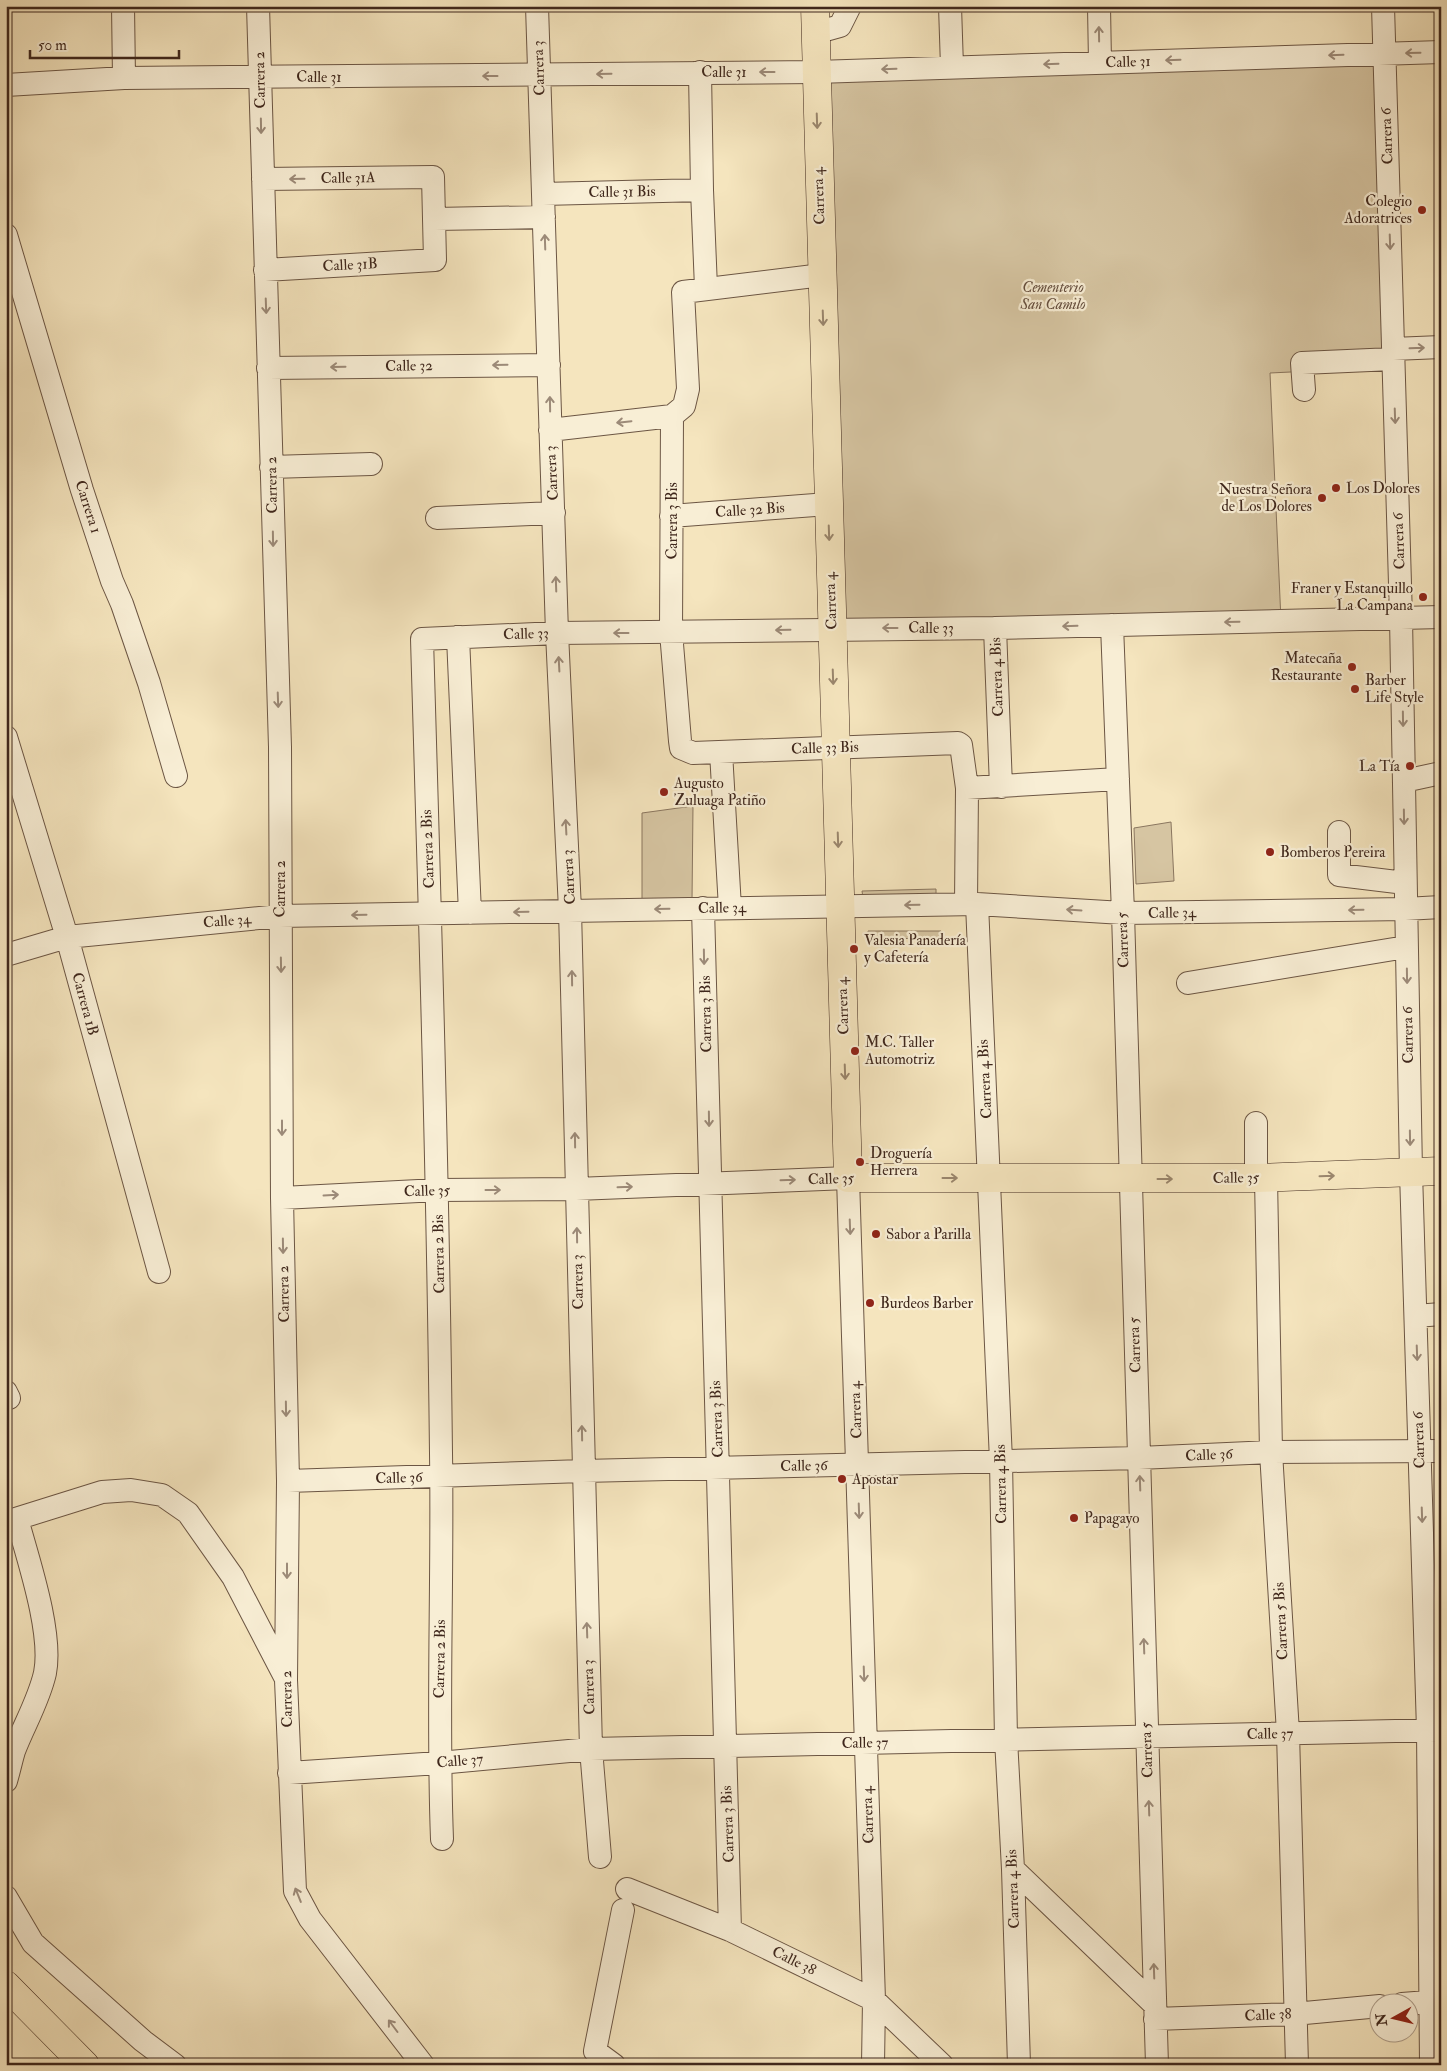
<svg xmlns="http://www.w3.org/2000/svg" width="1447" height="2071" font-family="'IM FELL Double Pica',serif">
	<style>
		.green { fill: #d6c5a2; stroke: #8a765f }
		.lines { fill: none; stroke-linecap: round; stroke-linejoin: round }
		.minor-casing { stroke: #6c5644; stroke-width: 24 }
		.major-casing { stroke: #3f271c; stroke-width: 29 }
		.minor { stroke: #f8eed5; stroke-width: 22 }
		.major { stroke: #f5e5be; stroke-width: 28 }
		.oneway { stroke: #9c8a78 }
		.oneway2 { stroke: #9a866d }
		.poi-dot { fill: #8f2418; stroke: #f8eed5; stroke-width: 2 }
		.labels { text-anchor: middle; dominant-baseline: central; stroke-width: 4.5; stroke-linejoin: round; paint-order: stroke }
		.street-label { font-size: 15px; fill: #3f271c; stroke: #f8eed5 }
		.poi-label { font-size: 15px; fill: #3f271c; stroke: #f8eed5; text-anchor: start }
		.park-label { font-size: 15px; font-style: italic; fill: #654e3e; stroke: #f8eed5 }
	</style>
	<rect width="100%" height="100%" fill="#f5e5be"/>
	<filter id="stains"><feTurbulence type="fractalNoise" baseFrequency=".004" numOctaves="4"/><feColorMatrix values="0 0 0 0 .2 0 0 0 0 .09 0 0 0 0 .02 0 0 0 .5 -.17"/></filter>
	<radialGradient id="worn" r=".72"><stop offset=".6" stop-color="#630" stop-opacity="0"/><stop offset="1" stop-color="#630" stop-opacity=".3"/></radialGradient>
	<!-- green -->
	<path class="green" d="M1385,53l9,314 -124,6 11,248 -449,7 -16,-556z
		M693,806l-1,95 -50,-1v-87z
		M1171,822l3,59 -38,3 -2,-56z
		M936,889v7l-73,2 -1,-7z
		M868,931h73v7l-73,1z"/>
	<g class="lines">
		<!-- minor casing -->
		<g class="minor-casing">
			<path id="minor" d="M123,6l1,72
				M258,6l22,741 2,451 6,283 -2,199 9,211 15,28 113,146
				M537,6l20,627 13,277 21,839 9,108
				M950,6l2,61
				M1099,6l1,57
				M1383,6l18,612 10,554 17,558 3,335
				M815,33l25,-7 10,-20
				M700,72l2,118 4,98
				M6,85l118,-7 692,-6 625,-20
				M263,179l170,-2 2,83 -170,10
				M543,194l159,-4
				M435,219l109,-2
				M6,235l76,255 30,91 10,23 27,79 27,93
				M822,275l-139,17 5,97 -4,17 -12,10 -1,216 9,109 1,7 12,5 265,-10 3,2 6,43 -1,116
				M1393,349l48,-2
				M268,368l281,-3
				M1304,390l-2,-27 91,-4
				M550,430l122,-14
				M271,467l100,-3
				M671,516l157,-12
				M437,518l117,-5
				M1112,625l11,288 34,1152
				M995,628l6,159
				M458,637l12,276
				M6,737l61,200 92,335
				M721,752l9,156
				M1404,781l37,-8
				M967,788l151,-9
				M1339,832v43l66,8
				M977,904l24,557 5,278 7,130 6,196
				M703,908l27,1022
				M6,955l61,-18 213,-21 697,-12 146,9 282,-4 36,-2
				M1188,983l218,-36
				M1256,1178v-55
				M1266,1178l5,274 17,281 9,332
				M282,1198l156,-8 138,-1 272,-11 26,822 -1,65
				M1416,1316l25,-2
				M6,1392l3,6
				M288,1481l295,-10 556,-13 132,-6 170,-1
				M6,1522l96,-30 29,-2 31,5 26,18 45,64 52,100
				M289,1773l150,-10 152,-14 850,-19
				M6,1781c3,-10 5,-20 8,-30 10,-26 25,-51 31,-78 8,-40 -17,-114 -28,-154
				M442,1839c-5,-129 1,-257 -1,-386 -3,-271 -11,-542 -19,-814l135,-6 438,-5 446,-11
				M1013,1869l142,136
				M627,1889l103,41 144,70 68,65
				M6,1897l27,46 110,98 32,24
				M1402,2004l39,-3
				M1155,2019l139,-5 86,-8
				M614,2065l-19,-14 28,-141"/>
		</g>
		<!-- major casing -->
		<g class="major-casing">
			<path id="major" d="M815,6l33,1172h408l185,-7
				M6,1985l79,80"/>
		</g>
		<!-- minor -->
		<use href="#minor" class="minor"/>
		<!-- major -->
		<use href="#major" class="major"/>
	</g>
	<!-- one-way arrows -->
	<defs><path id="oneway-shaft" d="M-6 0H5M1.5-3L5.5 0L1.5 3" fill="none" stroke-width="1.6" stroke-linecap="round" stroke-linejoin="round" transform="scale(1.25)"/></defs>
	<g class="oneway">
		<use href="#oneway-shaft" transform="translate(1099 34) rotate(-91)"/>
		<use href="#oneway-shaft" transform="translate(1413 53) rotate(179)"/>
		<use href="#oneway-shaft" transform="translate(1336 55) rotate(178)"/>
		<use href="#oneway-shaft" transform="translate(1173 60) rotate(178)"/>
		<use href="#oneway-shaft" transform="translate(1051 64) rotate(178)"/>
		<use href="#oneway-shaft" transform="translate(889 69) rotate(178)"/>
		<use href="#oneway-shaft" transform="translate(767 72) rotate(180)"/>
		<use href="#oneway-shaft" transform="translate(604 74) rotate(179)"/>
		<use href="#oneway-shaft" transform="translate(490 76) rotate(180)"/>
		<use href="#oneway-shaft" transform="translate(261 126) rotate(89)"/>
		<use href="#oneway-shaft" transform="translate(297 179) rotate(179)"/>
		<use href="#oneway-shaft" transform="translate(545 242) rotate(-92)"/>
		<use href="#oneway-shaft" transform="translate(1390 242) rotate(88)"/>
		<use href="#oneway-shaft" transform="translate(266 306) rotate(88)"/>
		<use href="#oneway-shaft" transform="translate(1417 348) rotate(-2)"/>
		<use href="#oneway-shaft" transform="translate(500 365) rotate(179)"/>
		<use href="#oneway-shaft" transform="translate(338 367) rotate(179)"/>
		<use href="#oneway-shaft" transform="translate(550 404) rotate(-91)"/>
		<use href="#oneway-shaft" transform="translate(1395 416) rotate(88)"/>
		<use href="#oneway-shaft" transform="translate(624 422) rotate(174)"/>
		<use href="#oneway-shaft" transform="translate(273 539) rotate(89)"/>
		<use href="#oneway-shaft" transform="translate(556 584) rotate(-92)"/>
		<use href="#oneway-shaft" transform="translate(1232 622) rotate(179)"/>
		<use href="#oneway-shaft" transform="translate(1070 626) rotate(178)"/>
		<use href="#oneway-shaft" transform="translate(890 628) rotate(180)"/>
		<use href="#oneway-shaft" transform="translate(783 630) rotate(179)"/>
		<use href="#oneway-shaft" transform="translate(621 633) rotate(180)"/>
		<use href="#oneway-shaft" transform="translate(559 664) rotate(-93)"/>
		<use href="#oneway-shaft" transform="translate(278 700) rotate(88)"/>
		<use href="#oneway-shaft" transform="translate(1403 719) rotate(89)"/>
		<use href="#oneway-shaft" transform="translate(1404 817) rotate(89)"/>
		<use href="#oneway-shaft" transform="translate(566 827) rotate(-93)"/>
		<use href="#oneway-shaft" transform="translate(912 905) rotate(179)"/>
		<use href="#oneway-shaft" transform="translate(662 909) rotate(179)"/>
		<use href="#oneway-shaft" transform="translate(1074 910) rotate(-176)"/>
		<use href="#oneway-shaft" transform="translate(1356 910) rotate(179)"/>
		<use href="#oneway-shaft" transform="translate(521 912) rotate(179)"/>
		<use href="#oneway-shaft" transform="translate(359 915) rotate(179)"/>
		<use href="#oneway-shaft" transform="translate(704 957) rotate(89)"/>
		<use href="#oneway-shaft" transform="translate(281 965) rotate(89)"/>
		<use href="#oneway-shaft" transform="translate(1407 976) rotate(89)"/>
		<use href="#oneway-shaft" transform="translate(572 978) rotate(-91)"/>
		<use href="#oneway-shaft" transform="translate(709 1119) rotate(89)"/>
		<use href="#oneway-shaft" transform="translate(282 1128) rotate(90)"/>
		<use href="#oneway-shaft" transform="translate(1410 1138) rotate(89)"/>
		<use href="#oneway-shaft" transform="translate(575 1140) rotate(-91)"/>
		<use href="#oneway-shaft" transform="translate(788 1180) rotate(-2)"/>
		<use href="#oneway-shaft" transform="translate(625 1187) rotate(-2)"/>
		<use href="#oneway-shaft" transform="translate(493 1190)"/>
		<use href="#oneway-shaft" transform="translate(331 1195) rotate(-3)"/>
		<use href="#oneway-shaft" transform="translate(850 1227) rotate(88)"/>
		<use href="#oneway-shaft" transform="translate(577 1235) rotate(-91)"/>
		<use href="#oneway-shaft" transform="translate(283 1246) rotate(89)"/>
		<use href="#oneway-shaft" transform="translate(1417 1353) rotate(88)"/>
		<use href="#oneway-shaft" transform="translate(286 1409) rotate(89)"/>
		<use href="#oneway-shaft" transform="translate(582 1433) rotate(-91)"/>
		<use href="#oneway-shaft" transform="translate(1140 1483) rotate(-92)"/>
		<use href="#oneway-shaft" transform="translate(859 1511) rotate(88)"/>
		<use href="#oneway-shaft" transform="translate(1422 1515) rotate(88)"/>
		<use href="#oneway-shaft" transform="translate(287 1571) rotate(90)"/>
		<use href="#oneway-shaft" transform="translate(587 1630) rotate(-92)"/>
		<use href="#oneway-shaft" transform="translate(1144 1646) rotate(-92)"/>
		<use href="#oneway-shaft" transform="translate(864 1674) rotate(88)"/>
		<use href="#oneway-shaft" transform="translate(1149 1808) rotate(-92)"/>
		<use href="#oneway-shaft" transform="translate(298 1895) rotate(-112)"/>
		<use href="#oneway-shaft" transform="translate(1154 1971) rotate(-92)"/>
		<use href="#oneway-shaft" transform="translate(393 2026) rotate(-127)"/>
	</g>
	<g class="oneway2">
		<use href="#oneway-shaft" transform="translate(817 121) rotate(88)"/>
		<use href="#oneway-shaft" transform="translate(823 318) rotate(88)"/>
		<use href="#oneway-shaft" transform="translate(829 533) rotate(88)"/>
		<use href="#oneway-shaft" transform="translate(833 677) rotate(88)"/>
		<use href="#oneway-shaft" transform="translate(838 840) rotate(88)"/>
		<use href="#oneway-shaft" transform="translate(845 1072) rotate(88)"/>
		<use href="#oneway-shaft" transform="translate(1327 1176) rotate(-2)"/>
		<use href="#oneway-shaft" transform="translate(950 1178)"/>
		<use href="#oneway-shaft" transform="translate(1165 1179)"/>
	</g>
	<!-- markers -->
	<g class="poi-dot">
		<circle cx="1422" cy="210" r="5"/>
		<circle cx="1336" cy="488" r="5"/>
		<circle cx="1322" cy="498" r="5"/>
		<circle cx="1423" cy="597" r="5"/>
		<circle cx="1352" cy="667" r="5"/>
		<circle cx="1355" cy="689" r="5"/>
		<circle cx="1410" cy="766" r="5"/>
		<circle cx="664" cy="792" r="5"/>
		<circle cx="1270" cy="852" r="5"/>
		<circle cx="854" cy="949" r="5"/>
		<circle cx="855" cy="1051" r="5"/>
		<circle cx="860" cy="1162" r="5"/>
		<circle cx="876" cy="1234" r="5"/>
		<circle cx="870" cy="1303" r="5"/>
		<circle cx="842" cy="1479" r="5"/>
		<circle cx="1074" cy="1518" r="5"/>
	</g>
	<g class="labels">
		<!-- street labels -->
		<g class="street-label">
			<text transform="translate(1128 62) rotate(-2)">Calle 31</text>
			<text transform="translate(539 68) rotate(-92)">Carrera 3</text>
			<text x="724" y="72">Calle 31</text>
			<text x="319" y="77">Calle 31</text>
			<text transform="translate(260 80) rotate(-91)">Carrera 2</text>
			<text transform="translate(1387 136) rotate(-92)">Carrera 6</text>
			<text transform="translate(348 178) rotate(-1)">Calle 31A</text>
			<text transform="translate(622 192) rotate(-1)">Calle 31 Bis</text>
			<text transform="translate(819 196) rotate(-92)">Carrera 4</text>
			<text transform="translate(350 265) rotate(-3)">Calle 31B</text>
			<text transform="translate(409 366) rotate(-1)">Calle 32</text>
			<text transform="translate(552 473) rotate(-93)">Carrera 3</text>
			<text transform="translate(272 485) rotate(-91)">Carrera 2</text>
			<text transform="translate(88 507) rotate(72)">Carrera 1</text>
			<text transform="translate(750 510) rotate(-4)">Calle 32 Bis</text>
			<text transform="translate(672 521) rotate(-90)">Carrera 3 Bis</text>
			<text transform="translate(1399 541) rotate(-92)">Carrera 6</text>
			<text transform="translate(831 601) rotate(-92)">Carrera 4</text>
			<text x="931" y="628">Calle 33</text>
			<text transform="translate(526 634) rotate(-2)">Calle 33</text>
			<text transform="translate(997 677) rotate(-92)">Carrera 4 Bis</text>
			<text transform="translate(825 748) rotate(-2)">Calle 33 Bis</text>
			<text transform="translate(428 849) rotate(-92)">Carrera 2 Bis</text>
			<text transform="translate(569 877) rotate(-93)">Carrera 3</text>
			<text transform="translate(280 889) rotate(-90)">Carrera 2</text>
			<text transform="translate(722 908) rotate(-1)">Calle 34</text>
			<text transform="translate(1172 913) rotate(-1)">Calle 34</text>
			<text transform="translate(227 921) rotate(-5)">Calle 34</text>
			<text transform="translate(1123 940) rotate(-92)">Carrera 5</text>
			<text transform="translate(85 1004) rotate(75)">Carrera 1B</text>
			<text transform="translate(843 1006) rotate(-92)">Carrera 4</text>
			<text transform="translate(706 1014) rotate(-91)">Carrera 3 Bis</text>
			<text transform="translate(1408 1035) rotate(-91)">Carrera 6</text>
			<text transform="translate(985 1079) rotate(-93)">Carrera 4 Bis</text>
			<text transform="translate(1236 1178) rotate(-1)">Calle 35</text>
			<text transform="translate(831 1179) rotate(-2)">Calle 35</text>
			<text transform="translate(427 1191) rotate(-2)">Calle 35</text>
			<text transform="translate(439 1254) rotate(-91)">Carrera 2 Bis</text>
			<text transform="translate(578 1282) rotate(-91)">Carrera 3</text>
			<text transform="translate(284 1294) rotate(-91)">Carrera 2</text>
			<text transform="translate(1135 1345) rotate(-92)">Carrera 5</text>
			<text transform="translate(856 1410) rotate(-92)">Carrera 4</text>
			<text transform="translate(717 1419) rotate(-92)">Carrera 3 Bis</text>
			<text transform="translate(1419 1440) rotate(-92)">Carrera 6</text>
			<text transform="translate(1209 1455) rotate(-3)">Calle 36</text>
			<text transform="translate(804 1466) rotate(-1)">Calle 36</text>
			<text transform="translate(399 1478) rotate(-2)">Calle 36</text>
			<text transform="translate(1001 1484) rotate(-91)">Carrera 4 Bis</text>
			<text transform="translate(1281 1621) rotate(-93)">Carrera 5 Bis</text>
			<text transform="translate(440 1659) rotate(-89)">Carrera 2 Bis</text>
			<text transform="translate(589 1687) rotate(-92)">Carrera 3</text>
			<text transform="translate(287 1699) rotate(-91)">Carrera 2</text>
			<text transform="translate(1270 1734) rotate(-1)">Calle 37</text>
			<text transform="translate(865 1743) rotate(-1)">Calle 37</text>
			<text transform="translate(1147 1750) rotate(-92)">Carrera 5</text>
			<text transform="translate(460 1761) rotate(-5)">Calle 37</text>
			<text transform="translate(868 1815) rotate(-92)">Carrera 4</text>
			<text transform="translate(728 1824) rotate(-92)">Carrera 3 Bis</text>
			<text transform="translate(1013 1889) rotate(-92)">Carrera 4 Bis</text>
			<text transform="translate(794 1961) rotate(26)">Calle 38</text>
			<text transform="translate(1268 2015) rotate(-3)">Calle 38</text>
		</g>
		<!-- poi labels -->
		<g class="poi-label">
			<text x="1412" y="201" text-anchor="end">Colegio<tspan x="1412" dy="17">Adoratrices</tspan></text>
			<text x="1346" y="488">Los Dolores</text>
			<text x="1312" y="489" text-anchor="end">Nuestra Señora<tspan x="1312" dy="17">de Los Dolores</tspan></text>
			<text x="1413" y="588" text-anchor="end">Franer y Estanquillo<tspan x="1413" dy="17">La Campana</tspan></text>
			<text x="1342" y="658" text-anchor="end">Matecaña<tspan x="1342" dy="17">Restaurante</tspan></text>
			<text x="1365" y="680">Barber<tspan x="1365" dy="17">Life Style</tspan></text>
			<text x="1400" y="766" text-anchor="end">La Tía</text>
			<text x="674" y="783">Augusto<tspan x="674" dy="17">Zuluaga Patiño</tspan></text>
			<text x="1280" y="852">Bomberos Pereira</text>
			<text x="864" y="940">Valesia Panadería<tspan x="864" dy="17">y Cafetería</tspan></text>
			<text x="865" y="1042">M.C. Taller<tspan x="865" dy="17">Automotriz</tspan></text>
			<text x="870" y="1153">Droguería<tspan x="870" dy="17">Herrera</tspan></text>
			<text x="886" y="1234">Sabor a Parilla</text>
			<text x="880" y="1303">Burdeos Barber</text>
			<text x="852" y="1479">Apostar</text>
			<text x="1084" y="1518">Papagayo</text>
		</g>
		<!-- park labels -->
		<g class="park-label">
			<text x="1053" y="287">Cementerio<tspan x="1053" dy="17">San Camilo</tspan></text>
		</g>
	</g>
	<!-- margin -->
	<rect width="1447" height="2071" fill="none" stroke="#f5e5be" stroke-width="25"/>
	<rect x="8" y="8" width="1432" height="2056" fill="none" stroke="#3f271c" stroke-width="2.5"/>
	<rect x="12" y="12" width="1422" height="2046" fill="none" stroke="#3f271c"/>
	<!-- north arrow -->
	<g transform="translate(1394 2018) rotate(262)"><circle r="24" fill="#f8eed5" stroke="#ae9e8b"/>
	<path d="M0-4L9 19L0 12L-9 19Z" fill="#8f2418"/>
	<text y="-8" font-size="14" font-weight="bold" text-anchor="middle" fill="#3f271c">N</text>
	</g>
	<!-- scale -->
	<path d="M30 50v8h149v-8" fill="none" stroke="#3f271c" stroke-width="2.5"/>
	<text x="38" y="50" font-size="15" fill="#3f271c" stroke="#f8eed5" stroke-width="4" paint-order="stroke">50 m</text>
	<rect width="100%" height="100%" filter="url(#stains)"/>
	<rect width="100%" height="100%" fill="url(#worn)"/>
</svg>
